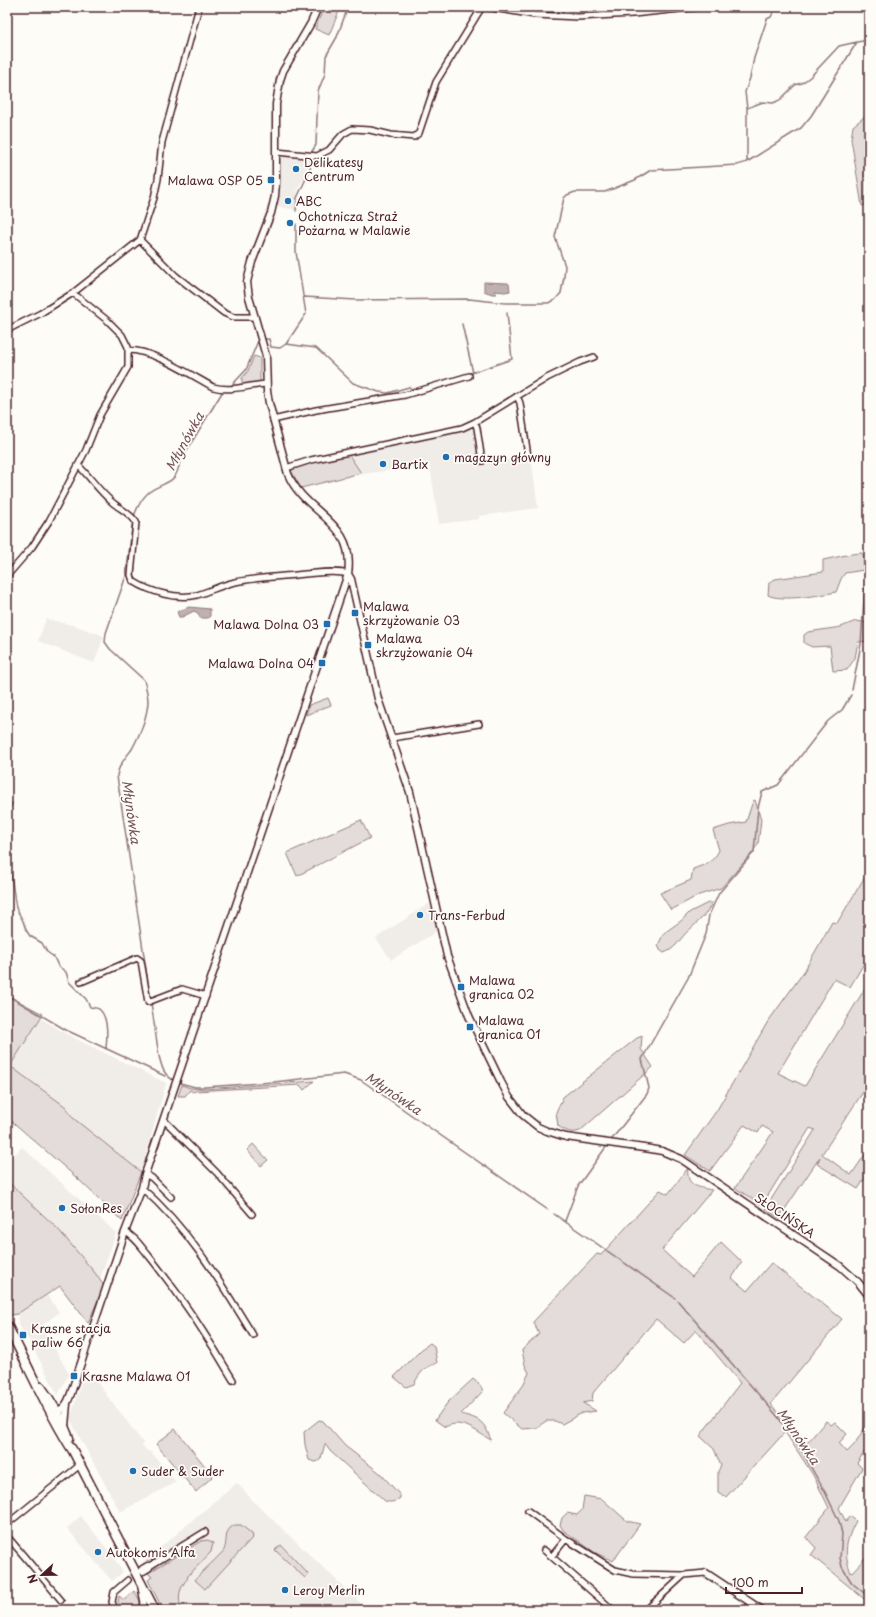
<svg xmlns="http://www.w3.org/2000/svg" width="876" height="1617" font-family="'Playpen Sans',sans-serif">
	<style>
		.built { fill: #f0ece8 }
		.green { fill: #e3dcda; stroke: #967e82 }
		.water { fill: #c0b1b1; stroke: #91777b }
		.lines { fill: none; stroke-linecap: round; stroke-linejoin: round }
		.stream { stroke: #91777b; stroke-width: 1.5 }
		.minor-casing { stroke: #4a1f2b; stroke-width: 8 }
		.tertiary-casing { stroke: #4a1f2b; stroke-width: 9 }
		.primary-casing { stroke: #4a1f2b; stroke-width: 11 }
		.minor { stroke: #fdfcf7; stroke-width: 5 }
		.tertiary { stroke: #fdfcf7; stroke-width: 6 }
		.primary { stroke: #fdfcf7; stroke-width: 8 }
		.poi-dot { fill: #1f6fb2; stroke: #fdfcf7; stroke-width: 1.5 }
		.labels { text-anchor: middle; dominant-baseline: central; stroke-width: 3.5; stroke-linejoin: round; paint-order: stroke }
		.poi-label { font-size: 12px; fill: #4a1f2b; stroke: #fdfcf7; text-anchor: start }
		.street-label { font-size: 12px; fill: #4a1f2b; stroke: #fdfcf7 }
		.water-label { font-size: 13px; font-style: italic; fill: #73525a; stroke: #fdfcf7 }
	</style>
	<rect width="100%" height="100%" fill="#fdfcf7"/>
	<filter id="ink" filterUnits="userSpaceOnUse"><feTurbulence type="fractalNoise" baseFrequency=".025" numOctaves="2"/><feDisplacementMap in="SourceGraphic" scale="8" xChannelSelector="R" yChannelSelector="G"/><feConvolveMatrix kernelMatrix="1 2 1 2 8 2 1 2 1" color-interpolation-filters="sRGB"/></filter>
	<g filter="url(#ink)">
		<!-- built -->
		<path class="built" d="M280,156l24,2 4,14 -10,16 -3,22 -19,-4 4,-15z
			M479,424l5,35 3,3 44,-5 7,51 -59,8v3l-40,5 -9,-59 -75,10 -4,-19 8,-3 112,-24z
			M46,619l30,7 28,10 -10,27 -56,-22z
			M430,903l7,28 -46,29 -15,-22z
			M40,1018l30,18 96,47 -25,89 -68,-54 -7,-11 -56,-41z
			M22,1147l94,86 -16,46 -42,-50 -51,-48v-18z
			M47,1295l12,17 -17,14 27,48 -11,21 -30,-57 -1,1 -9,-16 1,-8 -2,-1z
			M86,1368l58,76 -2,1 5,6 4,1 25,30 -56,30 -50,-93z
			M237,1483l18,20 113,107h-202l-24,-47z
			M81,1516l32,41 10,15 -11,9 -45,-53z"/>
		<!-- green -->
		<path class="green" d="M324,7h11l5,2 -11,26 -14,-6z
			M869,113v91l-7,2 -11,-67 2,-13z
			M254,356l6,2v24l-18,3v-7l6,-7z
			M343,455h6l12,18 -60,15 -10,-17 9,-6z
			M862,553l2,4v13l-19,3 -4,6 -5,13c-14,3 -55,10 -68,3l1,-12 6,-4 48,-7v-12l28,-6z
			M856,621l13,2v18l-11,1 -3,16 -8,12 -14,1 -3,-25 -18,1 -8,-4v-8l4,-3 33,-5z
			M328,698l3,7 -25,10 3,-10z
			M755,800l6,20 -3,24 -6,9 -31,35 -22,7 -28,15 -11,-17 31,-13 2,-11c11,-4 21,-7 26,-19l-6,-20 16,-5 17,-3 7,-21z
			M361,820l9,18 -73,38 -10,-23z
			M869,870v85l-19,32 -16,-8 -56,94 27,13 64,-104v101l-47,71 29,21 18,-26v23l-11,17 -41,-25 3,-7 -41,61 -14,-9 50,-79 -5,-2 -48,77 -27,-17 38,-56 -11,-6 -4,7 -14,-8 -34,46 -25,-16 32,-45 50,-87 36,-50 29,-51 5,1z
			M708,903h4c-9,17 -15,19 -27,31 -7,8 -10,15 -21,19l-4,-3 -2,-5 6,-12 17,-12 9,-9z
			M7,995l36,19 -33,52 56,41 7,11 68,54 -19,49 -45,-43 -70,-61z
			M642,1036l-1,13 12,18 -73,64c-8,3 -15,0 -22,-5l-2,-14 7,-15 74,-59z
			M314,1081l-10,9 -4,-5 -105,6 -2,1 -3,-2 -5,6h-7l4,-11 8,3 15,1z
			M253,1144l15,16 -7,6 -14,-16z
			M688,1168c-2,18 9,19 24,22l-50,60 30,27 29,-35 21,20 -10,16 15,13 24,-28 71,56 -71,85 17,22 14,23 24,-28 5,4 4,-3 12,12 -8,9 8,9 7,-7 15,-24v24l-12,18 5,5 -23,40 7,14 4,-6 6,5c-10,19 -13,31 -5,52l16,-17 2,1v46l-58,-48 5,-7 -10,-11 23,-29 -16,-33 -28,-43 -59,65 -8,-5v-21l3,-5 -7,-17 -14,-13 40,-53 -44,-53 -12,13 -28,-24 -63,74 -1,8 -9,2 13,8 -14,2 -20,11 -7,-3h-9l-10,7 -14,1 -19,-16 19,-26 7,-14 -4,-8 -3,-15 17,-16 -6,-12 64,-68 4,1 59,-65 8,4z
			M7,1181l51,48 42,50 4,7 -16,37 -28,-37 -43,28 -6,1 -4,-7 3,-1 -3,-6z
			M430,1343l4,3 3,17c-12,4 -17,9 -23,21l-8,3 -12,-10 28,-28z
			M473,1379l7,6 3,6 -22,23c19,5 23,7 30,26 -15,-8 -28,-22 -46,-13l-10,-7 13,-18z
			M319,1420l4,1 22,25 35,27 20,22v3c-5,4 -9,5 -15,3l-55,-50 -5,-7 -4,14 -2,3 -4,1 -6,-2 -4,-15 -1,-13z
			M175,1429l38,47 -17,16 -40,-48z
			M584,1496l18,3 25,22 13,3 -27,37 -19,-9 -31,-22 -3,-5 2,-7 5,-5 10,2 5,-5z
			M235,1525h6l11,9 1,3 -48,52 -10,-9c6,-8 25,-24 29,-30 4,-9 -1,-20 11,-25z
			M208,1540l5,3 -2,9 -24,25 1,1c-9,10 -11,20 -6,32h-19l-15,-30 4,-3 -4,-4 53,-32z
			M281,1545l27,29 -3,4 -30,-28z
			M134,1591c4,6 9,12 4,19h-16l-4,-8 1,-6 5,4z"/>
		<!-- water -->
		<path class="water" d="M484,282l24,1 1,1 1,7 -5,1 -11,-1 3,3h-5l-8,-3z
			M189,607l21,2v7l-2,2h-8l-2,-5 -4,-2 -12,6h-3l-2,-5z"/>
		<g class="lines">
			<!-- stream -->
			<path class="stream" d="M747,108l-2,-16 5,-14 4,-20 13,-39 4,-2 5,-10
				M311,153l5,-8 2,-54 7,-17 1,-18 11,-19 11,-30
				M747,161v-53l16,-6 10,1 7,-3 15,-15 7,-2 8,-6 29,-31 18,-4
				M296,211l1,-13 13,-28 1,-13
				M304,297l52,3 113,-1 36,4h43l7,-3 6,-7 3,-16 1,-11 -10,-29 9,-39 3,-3 8,-3h30l30,-12 16,-10 86,-5 10,-3 54,-34 10,-12 46,-74 12,-2
				M462,324l11,49
				M265,339h4l2,8 9,1 6,-4 20,-30 -10,-62v-28
				M286,344l30,4 37,35 26,9 9,1 21,-6 3,2 8,-1 18,-5
				M468,374l44,-15 -5,-46
				M232,385l14,-15 12,-29
				M134,516c3,-8 8,-18 15,-24 17,-12 27,-6 31,-31l43,-70
				M133,520l-7,56 -20,57 -1,9 5,7 34,31c2,7 4,15 4,22 -1,15 -9,34 -16,47 -6,8 -14,17 -15,27l42,280c3,11 4,18 14,24
				M852,690l9,-46 6,-90 2,-5
				M7,816l5,-13
				M7,862l4,13 5,33 7,13 3,9 4,6 12,7 5,9 7,5 4,9 8,6 3,10 17,17 4,8c3,0 6,1 9,2 10,8 8,29 7,40
				M7,995l59,35 99,46
				M180,1083l15,4h10l69,-5 70,-8 17,6 187,130
				M612,1139l35,-45 2,-6 -7,-29 46,-81 18,-44 3,-19 10,-22 35,-41 4,-44 4,-16 16,-7 50,-64 14,-11 9,-15
				M554,1214l121,84
				M565,1221l13,-35 28,-39
				M678,1301l100,116 22,31 25,44 14,29 3,13 -2,24 2,9 10,16 17,14"/>
			<!-- minor casing -->
			<g class="minor-casing">
				<path id="minor" d="M487,7l48,8 43,2 55,-3 66,-7
					M276,152l41,4 12,-6 14,-16 9,-5 18,1 21,5 23,2 5,-4 17,-51 46,-75
					M140,240l36,36 48,37 9,4h22
					M7,330l34,-17 32,-20 67,-53 14,-42 4,-19 4,-37 37,-135
					M128,350c25,0 63,25 85,37 19,5 35,-2 54,-3
					M517,396l3,7 8,53
					M273,420l43,-10 89,-15 64,-19
					M475,422l2,6 5,33
					M78,465c12,12 21,26 34,37 8,7 18,11 24,20l-5,53 2,6c17,11 44,19 64,14 13,-4 25,-10 38,-13 23,-5 47,-5 70,-8 13,-1 31,-4 43,0
					M286,468l25,-8 151,-32 13,-6 72,-44 33,-16 14,-5
					M7,576l25,-29 17,-26 37,-71 14,-35 28,-48v-20l-6,-12 -14,-14 -35,-28
					M392,738l87,-14
					M81,982l56,-24 4,3 7,41 34,-13 24,7
					M164,1120l53,53 35,41
					M145,1174l7,4 19,19
					M142,1188c47,41 79,95 111,147
					M125,1232c10,4 17,16 24,24 31,39 59,81 84,124
					M528,1511l38,28 49,31 18,4 51,1 22,-2
					M7,1524l73,-59
					M7,1536l54,64
					M544,1550l69,60
					M552,1556l14,-17
					M148,1567l57,-35
					M141,1588l3,15 -2,7
					M115,1610l-3,-8 2,-10 14,-12
					M646,1610l38,-35"/>
			</g>
			<!-- tertiary casing -->
			<g class="tertiary-casing">
				<path id="tertiary" d="M348,574l3,5 27,120 32,93 37,164 22,60 32,66 8,15 14,18 15,12 9,4 19,6 85,12 11,2 19,8 159,107 18,16 11,14
					M53,1411c13,1 17,-14 20,-24l52,-155 17,-44 3,-14 203,-600c8,-54 -43,-59 -60,-100l-19,-71 -2,-12 -1,-35 -17,-59 -2,-15 5,-20 19,-49 4,-17 1,-13v-79l4,-24 3,-9 28,-48 7,-16
					M65,1426l2,-22
					M706,1573l56,37"/>
			</g>
			<!-- primary casing -->
			<g class="primary-casing">
				<path id="primary" d="M7,1325c22,42 40,86 66,126l82,159
					M41,1387c12,16 21,33 28,51
					M143,1570l5,-3"/>
			</g>
			<!-- minor -->
			<use href="#minor" class="minor"/>
			<!-- tertiary -->
			<use href="#tertiary" class="tertiary"/>
			<!-- primary -->
			<use href="#primary" class="primary"/>
		</g>
	</g>
	<!-- markers -->
	<g class="poi-dot">
		<circle cx="296" cy="169" r="4"/>
		<rect x="267" y="176" width="8" height="8" rx="2"/>
		<circle cx="288" cy="201" r="4"/>
		<circle cx="290" cy="223" r="4"/>
		<circle cx="446" cy="457" r="4"/>
		<circle cx="383" cy="464" r="4"/>
		<rect x="351" y="609" width="8" height="8" rx="2"/>
		<rect x="323" y="620" width="8" height="8" rx="2"/>
		<rect x="364" y="641" width="8" height="8" rx="2"/>
		<rect x="318" y="659" width="8" height="8" rx="2"/>
		<circle cx="420" cy="915" r="4"/>
		<rect x="457" y="983" width="8" height="8" rx="2"/>
		<rect x="466" y="1023" width="8" height="8" rx="2"/>
		<circle cx="62" cy="1208" r="4"/>
		<rect x="19" y="1331" width="8" height="8" rx="2"/>
		<rect x="70" y="1372" width="8" height="8" rx="2"/>
		<circle cx="133" cy="1471" r="4"/>
		<circle cx="98" cy="1552" r="4"/>
		<circle cx="285" cy="1590" r="4"/>
	</g>
	<g class="labels">
		<!-- poi labels -->
		<g class="poi-label">
			<text x="304" y="162">Delikatesy<tspan x="304" dy="14">Centrum</tspan></text>
			<text x="263" y="180" text-anchor="end">Malawa OSP 05</text>
			<text x="296" y="201">ABC</text>
			<text x="298" y="216">Ochotnicza Straż<tspan x="298" dy="14">Pożarna w Malawie</tspan></text>
			<text x="454" y="457">magazyn główny</text>
			<text x="391" y="464">Bartix</text>
			<text x="363" y="606">Malawa<tspan x="363" dy="14">skrzyżowanie 03</tspan></text>
			<text x="319" y="624" text-anchor="end">Malawa Dolna 03</text>
			<text x="376" y="638">Malawa<tspan x="376" dy="14">skrzyżowanie 04</tspan></text>
			<text x="314" y="663" text-anchor="end">Malawa Dolna 04</text>
			<text x="428" y="915">Trans-Ferbud</text>
			<text x="469" y="980">Malawa<tspan x="469" dy="14">granica 02</tspan></text>
			<text x="478" y="1020">Malawa<tspan x="478" dy="14">granica 01</tspan></text>
			<text x="70" y="1208">SołonRes</text>
			<text x="31" y="1328">Krasne stacja<tspan x="31" dy="14">paliw 66</tspan></text>
			<text x="82" y="1376">Krasne Malawa 01</text>
			<text x="141" y="1471">Suder &amp; Suder</text>
			<text x="106" y="1552">Autokomis Alfa</text>
			<text x="293" y="1590">Leroy Merlin</text>
		</g>
		<!-- street labels -->
		<g class="street-label">
			<text transform="translate(785 1215) rotate(34)">SŁOCIŃSKA</text>
		</g>
		<!-- water labels -->
		<g class="water-label">
			<text transform="translate(184 441) rotate(-61)">Młynówka</text>
			<text transform="translate(132 812) rotate(82)">Młynówka</text>
			<text transform="translate(394 1093) rotate(34)">Młynówka</text>
			<text transform="translate(799 1436) rotate(56)">Młynówka</text>
		</g>
	</g>
	<!-- margin -->
	<rect width="876" height="1617" fill="none" stroke="#fdfcf7" stroke-width="24"/>
	<rect x="12" y="12" width="852" height="1593" fill="none" stroke="#4a1f2b" stroke-width="1.5" filter="url(#ink)"/>
	<!-- north arrow -->
	<g transform="translate(42 1575) rotate(248)" stroke="#fdfcf7" stroke-width="3" paint-order="stroke">
	<path d="M0-3L7 15L0 10L-7 15Z" fill="#4a1f2b"/>
	<text y="-6" font-size="11" font-weight="bold" text-anchor="middle" fill="#4a1f2b">N</text>
	</g>
	<!-- scale -->
	<path d="M726 1587v6h76v-6" fill="none" stroke="#4a1f2b" stroke-width="2"/>
	<text x="732" y="1587" font-size="12" fill="#4a1f2b" stroke="#fdfcf7" stroke-width="3" paint-order="stroke">100 m</text>
</svg>
